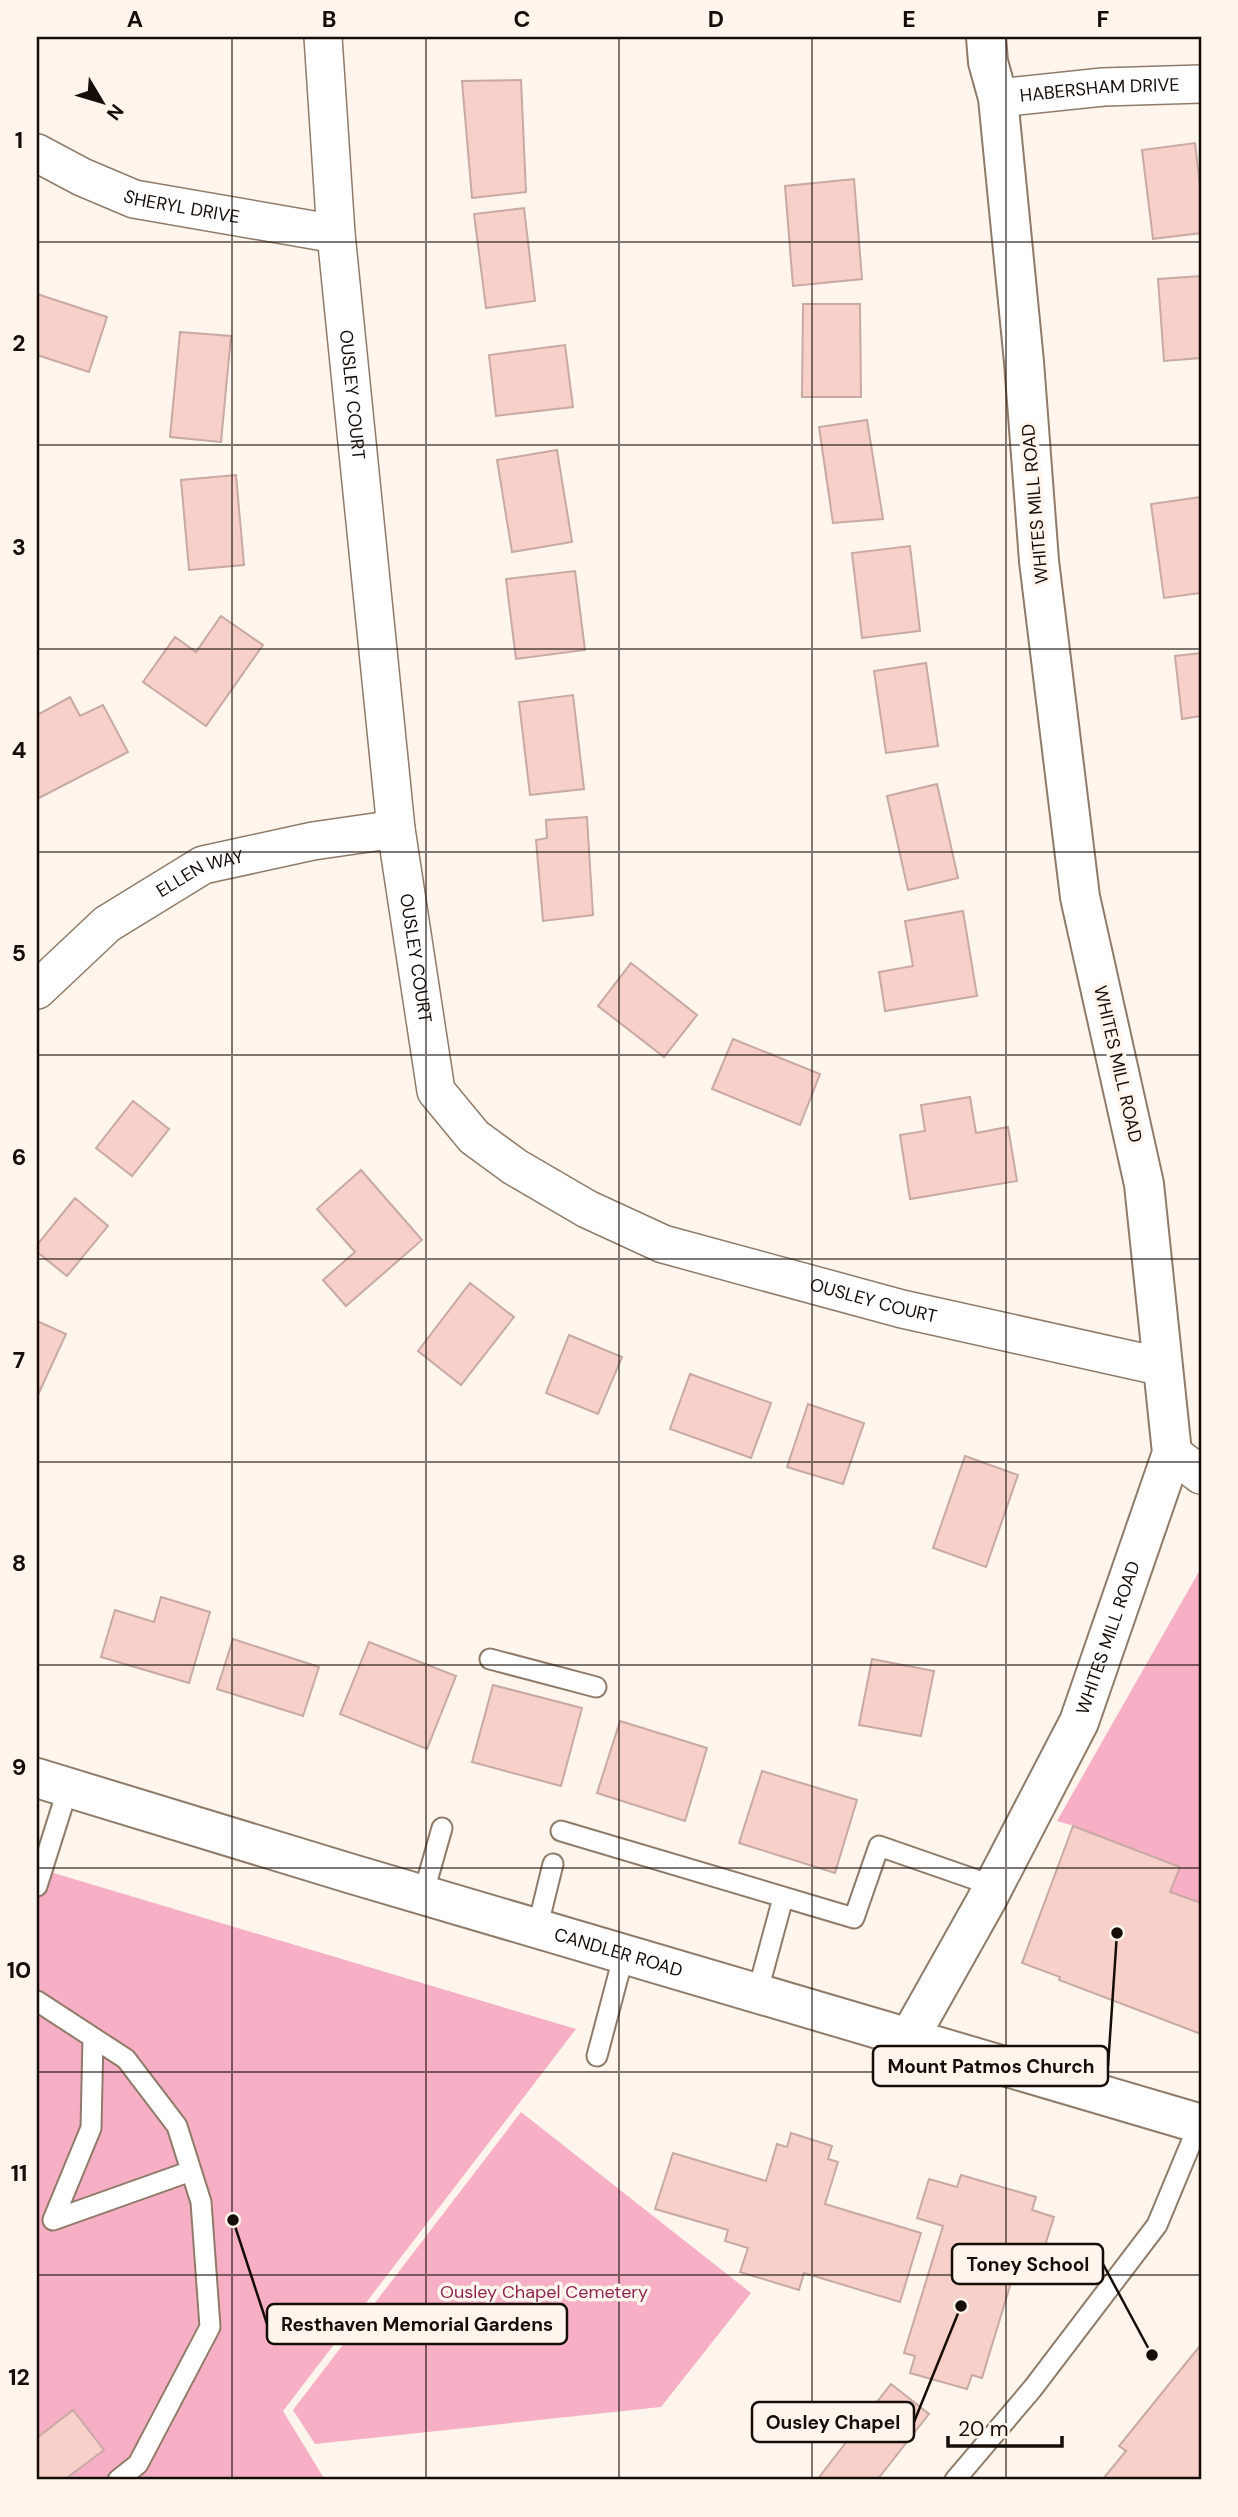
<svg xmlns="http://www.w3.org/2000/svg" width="1238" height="2517" font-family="'DM Sans',sans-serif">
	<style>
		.green { fill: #f7afc6 }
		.building { fill: #f7d0c9; stroke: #c8a9a3; stroke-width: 2 }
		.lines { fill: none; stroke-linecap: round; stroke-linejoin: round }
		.lane-casing { stroke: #907b69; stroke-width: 23 }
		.street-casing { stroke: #907b69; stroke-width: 40 }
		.secondary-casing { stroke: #907b69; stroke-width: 42 }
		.lane { stroke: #fff; stroke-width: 19 }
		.street { stroke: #fff; stroke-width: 37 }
		.secondary { stroke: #fff; stroke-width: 38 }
		.grid { fill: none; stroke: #150d07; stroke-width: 2; stroke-opacity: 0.55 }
		.labels { text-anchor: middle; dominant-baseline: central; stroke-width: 7; stroke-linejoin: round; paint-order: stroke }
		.street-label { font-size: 18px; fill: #150d07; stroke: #fff5ed }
		.park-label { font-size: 18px; fill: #8e2653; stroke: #fff5ed }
		.leader { fill: none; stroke: #150d07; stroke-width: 2.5 }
		.callout-dot { fill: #150d07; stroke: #fff5ed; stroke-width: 2.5 }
		.callout { fill: #fff5ed; stroke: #150d07; stroke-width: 2.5 }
		.callout-label { font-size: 19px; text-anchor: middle; font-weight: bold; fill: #150d07 }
		.neatline { fill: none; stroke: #150d07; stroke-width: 2.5 }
		.grid-label { font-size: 23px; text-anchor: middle; font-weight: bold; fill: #150d07 }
	</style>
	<rect width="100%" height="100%" fill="#fff5ed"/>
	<!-- green -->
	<path class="green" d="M1201,1568v335l-31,-11 -96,-66 -17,-5z
		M37,1868l539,161 -293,382 42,69h-288z
		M521,2112l230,181 -90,114 -346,37 -22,-34z"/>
	<!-- building -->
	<path class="building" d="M521,80l5,112 -54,6 -10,-117z
		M1195,143l6,51v39l-48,6 -11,-89z
		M854,179l8,100 -69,7 -8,-100z
		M524,208l11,93 -49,7 -12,-94z
		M1201,276v82l-37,3 -6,-82z
		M37,294l70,23 -18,55 -52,-17z
		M803,304h57l1,93h-59z
		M180,332l51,4 -10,106 -51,-5z
		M565,345l8,62 -77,9 -7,-61z
		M867,420l16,99 -50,4 -14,-96z
		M557,450l15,92 -60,10 -15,-92z
		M236,475l8,90 -55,5 -8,-90z
		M1201,497v96l-37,5 -13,-94z
		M910,546l10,85 -58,7 -10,-85z
		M575,571l10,79 -69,9 -10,-80z
		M221,616l42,29 -57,81 -63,-44 32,-45 21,15z
		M1201,653v63l-19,3 -7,-63z
		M926,663l12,83 -52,7 -12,-82z
		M573,695l11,94 -54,6 -11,-93z
		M70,697l10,19 23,-11 25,47 -91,47v-84z
		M937,784l21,94 -50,12 -21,-94z
		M587,817l6,98 -50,6 -7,-81 11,-2 -1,-18z
		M963,911l14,85 -92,15 -6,-39 34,-6 -8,-45z
		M631,963l66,52 -33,42 -66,-51z
		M733,1039l87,35 -20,51 -88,-36z
		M970,1097l6,36 32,-6 9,54 -107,18 -10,-64 25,-4 -4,-26z
		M133,1101l36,28 -37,47 -36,-28z
		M361,1170l61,70 -76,66 -23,-26 32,-28 -38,-43z
		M75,1198l33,28 -41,50 -30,-24v-7z
		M470,1283l44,34 -53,68 -43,-34z
		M37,1321l29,13 -29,63z
		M569,1335l53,22 -24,57 -52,-21z
		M690,1374l81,29 -20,55 -81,-29z
		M808,1404l56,19 -21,61 -56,-17z
		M965,1456l53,19 -32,92 -53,-19z
		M161,1597l49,15 -21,71 -88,-26 14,-47 39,12z
		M233,1639l86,28 -16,49 -86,-27z
		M369,1642l87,34 -29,73 -87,-35z
		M872,1659l62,12 -13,65 -62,-11z
		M493,1685l89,23 -21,78 -89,-24z
		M620,1721l87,27 -22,73 -88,-28z
		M762,1771l95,29 -22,73 -96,-30z
		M1073,1826l107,41 -10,25 31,11v131l-142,-54 1,-3 -38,-14z
		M791,2133l41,13 -4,13 10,3 -13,42 96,29 -21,69 -96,-29 -5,17 -59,-18 8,-24 -23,-7 3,-11 -73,-21 18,-56 93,28 11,-37 10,3z
		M961,2175l75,22 -4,13 22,7 -13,41 -21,-5 -38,125 -10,-3 -5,14 -57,-16 5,-17 -11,-3 39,-127 -26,-8 12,-39 28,8z
		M1199,2347l2,2v131h-99l24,-29 -7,-5z
		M891,2384l38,30 -52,66h-60z
		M73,2410l31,40 -40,30h-27v-42z"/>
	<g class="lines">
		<!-- lane casing -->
		<g class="lane-casing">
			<path id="lane" d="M490,1659l106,28
				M561,1831l293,87 25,-72 115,40
				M37,1886l31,-98
				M423,1895l19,-67
				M537,1929l16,-65
				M757,1994l26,-96
				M37,2001l89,58 51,67 24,76 9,125 -72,137 -20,16
				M93,2038l-2,90 -38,92 138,-49
				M597,2056l27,-102
				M955,2480l78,-92 124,-163 42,-101"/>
		</g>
		<!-- street casing -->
		<g class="street-casing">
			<g id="street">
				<path id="s1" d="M323,37l13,197 60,595 40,262 38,46 41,30 72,42 76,35 239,65 261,58"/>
				<path id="s2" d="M998,98l105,-11 98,-3"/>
				<path id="s3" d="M37,153l45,24 52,22 202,35"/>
				<path id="s4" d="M37,990l70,-66 96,-59 110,-24 83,-12"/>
				<path d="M1172,1453l29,22"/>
			</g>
		</g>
		<!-- secondary casing -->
		<g class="secondary-casing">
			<g id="secondary">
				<path id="s5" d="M37,1778l315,96 849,250"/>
				<path id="s6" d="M909,2038l77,-137 93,-179 93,-269 -28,-269 -64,-287 -41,-336 -15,-199 -26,-264 -10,-36 -2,-25"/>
			</g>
		</g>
		<!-- lane -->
		<use href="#lane" class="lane"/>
		<!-- street -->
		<use href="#street" class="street"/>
		<!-- secondary -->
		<use href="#secondary" class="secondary"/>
	</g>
	<!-- grid -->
	<path class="grid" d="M232,37v2443M426,37v2443M619,37v2443M812,37v2443M1006,37v2443M37,242h1164M37,445h1164M37,649h1164M37,852h1164M37,1055h1164M37,1259h1164M37,1462h1164M37,1665h1164M37,1868h1164M37,2072h1164M37,2275h1164"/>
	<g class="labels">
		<!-- street labels -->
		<g class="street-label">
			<text stroke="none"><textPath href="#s2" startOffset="102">HABERSHAM DRIVE</textPath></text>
			<text stroke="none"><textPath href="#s3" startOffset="156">SHERYL DRIVE</textPath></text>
			<text stroke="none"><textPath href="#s1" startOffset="359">OUSLEY COURT</textPath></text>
			<text transform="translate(1035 504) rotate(-95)">WHITES MILL ROAD</text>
			<text stroke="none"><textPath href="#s4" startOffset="203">ELLEN WAY</textPath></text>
			<text stroke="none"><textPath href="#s1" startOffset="926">OUSLEY COURT</textPath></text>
			<text transform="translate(1118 1064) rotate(77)">WHITES MILL ROAD</text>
			<text stroke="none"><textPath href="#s1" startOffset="1556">OUSLEY COURT</textPath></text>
			<text stroke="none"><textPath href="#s6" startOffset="448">WHITES MILL ROAD</textPath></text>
			<text stroke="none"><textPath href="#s5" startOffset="607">CANDLER ROAD</textPath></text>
		</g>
		<!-- park labels -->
		<g class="park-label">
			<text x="544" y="2292">Ousley Chapel Cemetery</text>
		</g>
	</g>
	<!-- callouts -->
	<path class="leader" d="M1117 1933L1108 2066M1152 2355L1103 2264M233 2220L267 2324M961 2306L914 2422"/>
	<g class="callout-dot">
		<circle cx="1117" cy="1933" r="7"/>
		<circle cx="1152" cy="2355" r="7"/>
		<circle cx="233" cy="2220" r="7"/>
		<circle cx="961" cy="2306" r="7"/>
	</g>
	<g class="callout">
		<rect x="873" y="2046" width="235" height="40" rx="7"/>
		<rect x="952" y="2244" width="151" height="40" rx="7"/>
		<rect x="267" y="2304" width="300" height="40" rx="7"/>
		<rect x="752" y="2402" width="162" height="40" rx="7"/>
	</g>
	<g class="callout-label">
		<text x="991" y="2073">Mount Patmos Church</text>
		<text x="1028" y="2271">Toney School</text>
		<text x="417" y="2331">Resthaven Memorial Gardens</text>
		<text x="833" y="2429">Ousley Chapel</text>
	</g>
	<!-- border -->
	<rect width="1238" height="2517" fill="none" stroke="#fff5ed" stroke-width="77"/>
	<!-- north arrow -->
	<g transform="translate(102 102) rotate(128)" stroke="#fff5ed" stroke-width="5" paint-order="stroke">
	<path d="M0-5L12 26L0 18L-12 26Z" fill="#150d07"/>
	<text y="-10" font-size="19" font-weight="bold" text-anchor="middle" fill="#150d07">N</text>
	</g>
	<!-- scale -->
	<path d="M948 2436v10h114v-10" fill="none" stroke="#150d07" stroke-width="3.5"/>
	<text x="958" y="2436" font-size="21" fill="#150d07" stroke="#fff5ed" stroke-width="5" paint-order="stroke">20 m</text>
	<rect x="38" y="38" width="1162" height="2440" class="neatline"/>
	<g class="grid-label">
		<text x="135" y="27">A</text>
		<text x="329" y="27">B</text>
		<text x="522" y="27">C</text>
		<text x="716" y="27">D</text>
		<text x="909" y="27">E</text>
		<text x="1103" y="27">F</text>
		<text x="19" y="148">1</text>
		<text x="19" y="351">2</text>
		<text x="19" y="555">3</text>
		<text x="19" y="758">4</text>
		<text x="19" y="961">5</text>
		<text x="19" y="1165">6</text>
		<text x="19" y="1368">7</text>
		<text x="19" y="1571">8</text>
		<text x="19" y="1775">9</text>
		<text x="19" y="1978">10</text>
		<text x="19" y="2181">11</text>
		<text x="19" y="2385">12</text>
	</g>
</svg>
